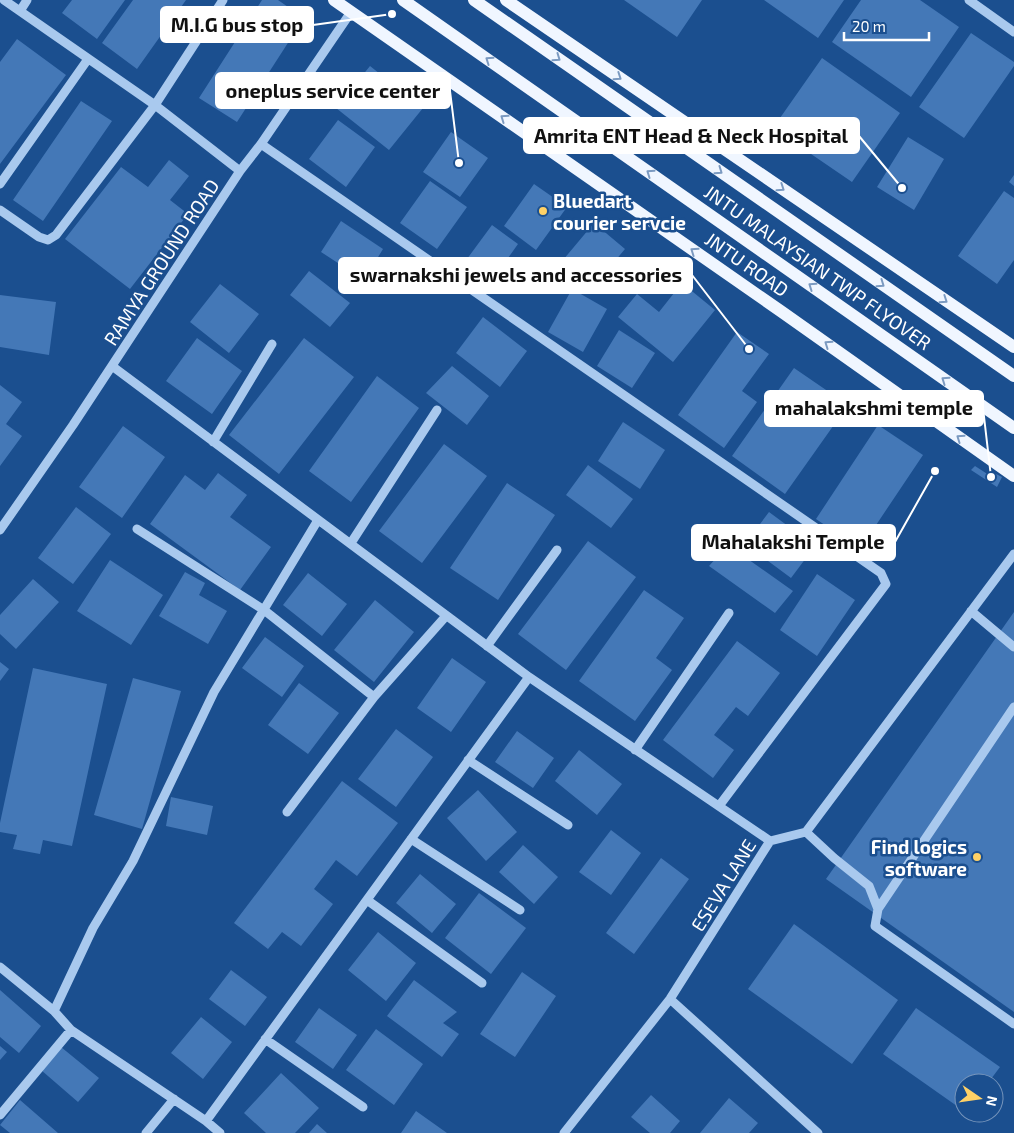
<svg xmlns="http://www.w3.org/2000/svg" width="1014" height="1133" font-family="'Exo 2',sans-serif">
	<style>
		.building { fill: #4478b7 }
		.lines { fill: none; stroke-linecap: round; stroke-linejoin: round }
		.minor { stroke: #a9c9ee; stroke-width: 9 }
		.major { stroke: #f0f6ff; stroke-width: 12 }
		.oneway { stroke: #7b9ac1 }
		.poi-dot { fill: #ffd166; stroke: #1b4f8f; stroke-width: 2 }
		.labels { text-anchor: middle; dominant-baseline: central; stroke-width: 5; stroke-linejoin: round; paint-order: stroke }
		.poi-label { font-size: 19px; font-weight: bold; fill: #fff; stroke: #1b4f8f; text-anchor: start }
		.street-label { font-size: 19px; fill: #fff; stroke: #1b4f8f }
		.leader { fill: none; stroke: #fff; stroke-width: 2 }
		.callout-dot { fill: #fff; stroke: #1b4f8f; stroke-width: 2 }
		.callout { fill: #fff; stroke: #fff; stroke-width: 2 }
		.callout-label { font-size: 20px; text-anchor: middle; font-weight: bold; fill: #111 }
	</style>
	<rect width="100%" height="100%" fill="#1b4f8f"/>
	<!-- building -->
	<path class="building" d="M72,0h53l-28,39 -35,-26z
		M133,0h53l-49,69 -35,-26z
		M262,0h16l26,18 -67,104 -38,-24z
		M624,0h78l-25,37z
		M764,0h80l-26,38z
		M861,0h59l39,27 -48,70 -79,-55z
		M971,33l43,29v4l-50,72 -45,-31z
		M17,39l49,36 -66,89v-102z
		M822,58l78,55 -48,69 -79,-54z
		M370,66l53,42 -34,42 -53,-42z
		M81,101l31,20 -69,100 -30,-21z
		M338,120l37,27 -29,40 -37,-28z
		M451,132l37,26 -28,39 -37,-25z
		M908,137l36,22 -30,51 -37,-23z
		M169,160l20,16 -19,24 18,14 -58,75 -65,-50 56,-72 27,20z
		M1014,175v11l-5,-4z
		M430,181l37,26 -30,42 -37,-26z
		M534,184l33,23 -31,43 -32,-24z
		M1004,191l10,7v62l-17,24 -39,-28z
		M341,221l42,28 -19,31 -43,-28z
		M594,223l31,26 -36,43 -31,-26z
		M492,225l26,19 -27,38 -27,-19z
		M309,271l41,32 -20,24 -40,-32z
		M682,283l33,27 -42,52 -55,-45 19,-23 22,18z
		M220,284l39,30 -30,39 -39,-31z
		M572,289l35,20 -24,43 -35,-20z
		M0,295l56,7 -7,53 -49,-8z
		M483,317l44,34 -27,36 -44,-34z
		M619,330l36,23 -23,35 -35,-22z
		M737,332l32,22 -27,37 15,11 -33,46 -46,-33z
		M197,338l45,33 -30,43 -46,-33z
		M304,338l50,39 -75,97 -50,-39z
		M452,366l37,30 -22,29 -41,-32z
		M794,368l54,37 -63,89 -53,-38z
		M377,376l42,32 -68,94 -42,-31z
		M0,385l22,17 -16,22 16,12 -22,30z
		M623,422l42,28 -25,39 -42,-28z
		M878,425l45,30 -63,94 -44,-30z
		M123,426l42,31 -43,61 -43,-31z
		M444,444l43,32 -65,87 -43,-32z
		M588,465l45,34 -22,29 -45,-33z
		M975,466l17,11 2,-4 8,4 -5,10 -26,-17z
		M218,473l29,22 -17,22 41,30 -31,43 -90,-66 35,-49 20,15z
		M507,483l48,32 -57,85 -48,-32z
		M76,507l35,27 -38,50 -35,-26z
		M769,512l46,34 -24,32 -46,-34z
		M588,541l48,36 -70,93 -48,-36z
		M728,545l65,46 -18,22 -66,-47z
		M110,560l53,35 -32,50 -54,-34z
		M185,572l20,11 -6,12 28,16 -19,33 -49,-28z
		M308,573l39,31 -25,32 -39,-31z
		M817,574l38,26 -38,56 -37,-26z
		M33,579l26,23 -43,47 -16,-15v-19z
		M644,590l40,28 -28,40 16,12 -37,51 -56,-40z
		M375,600l39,32 -40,50 -40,-32z
		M1014,612v400l-188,-133z
		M265,637l39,29 -22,31 -40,-29z
		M737,641l43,32 -32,43 -12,-9 -22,28 20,15 -21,28 -50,-38z
		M452,658l34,24 -35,50 -34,-24z
		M0,662l9,7 -9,12z
		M33,668l74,16 -35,162 -29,-6 -3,14 -27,-5 4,-14 -17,-3v-9z
		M133,678l48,13 -39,138 -48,-14z
		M299,683l40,30 -31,41 -40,-29z
		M396,729l37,28 -37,50 -38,-28z
		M517,731l37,27 -21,30 -38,-26z
		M579,750l43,34 -25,31 -42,-34z
		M342,781l56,42 -41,53 -21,-16 -22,29 19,15 -32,42 -19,-14 -14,17 -34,-26z
		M478,790l39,42 -31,29 -39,-43z
		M171,797l42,9 -6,29 -41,-9z
		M611,830l30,23 -30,42 -32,-23z
		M523,845l35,32 -24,27 -35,-32z
		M661,858l28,21 -55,75 -28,-21z
		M420,874l36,30 -24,29 -36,-30z
		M479,893l47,35 -35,46 -46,-36z
		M794,924l104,76 -46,64 -104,-75z
		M378,932l38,31 -30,38 -38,-31z
		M231,970l36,27 -22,29 -36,-27z
		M522,972l34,24 -41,61 -35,-23z
		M414,980l43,32 -14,11 16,11 -17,23 -55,-41z
		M0,990l41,36 -22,27 -19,-16z
		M319,1008l38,27 -24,34 -38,-27z
		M916,1008l84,59 -12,16h-24v28l-81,-57z
		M201,1017l31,25 -29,37 -32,-26z
		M376,1029l47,35 -29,41 -48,-35z
		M0,1046l7,6 -7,8z
		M61,1047l38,31 -21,24 -37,-32z
		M281,1073l38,35 -24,25h-29l-22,-20z
		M651,1095l29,26 -10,12h-20l-19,-16z
		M729,1098l29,25 -9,10h-49z
		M20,1100l38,33h-48l-10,-8z
		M416,1111l31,22h-46z
		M317,1124l10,9h-18z"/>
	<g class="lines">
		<!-- minor -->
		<path class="minor" d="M4,0l151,105 85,66
			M969,0l45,32
			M20,11l7,-11
			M261,144l620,429 5,11 -167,222
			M0,184l88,-125
			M0,210l39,27 9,3 8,-5 99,-130 68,-105
			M112,366l417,311 241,164
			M213,442l59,-98
			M137,529l127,81 110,87 72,-81
			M0,530l73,-105 167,-254 21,-27 90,-132
			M351,543l86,-133
			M971,611l43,36
			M487,646l70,-96
			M635,750l94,-137
			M468,760l100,65
			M287,812l87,-115
			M806,832l28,26 35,28 9,23 -3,17 139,98
			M411,839l109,71
			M367,900l115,83
			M878,909l136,-202
			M0,967l54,44 17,19 135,91 14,12
			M670,999l148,134
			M54,1011l39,-83 40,-67 81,-169 104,-172
			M265,1039l98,68
			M0,1115l71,-85
			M206,1121l323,-444
			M146,1133l28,-34
			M564,1133l106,-134 100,-158 36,-9 208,-278"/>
		<!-- major -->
		<path class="major" d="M334,0l448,312 232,164
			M403,0l611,428
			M474,0l540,376
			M506,0l508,347"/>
	</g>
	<!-- one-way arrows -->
	<defs><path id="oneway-chevron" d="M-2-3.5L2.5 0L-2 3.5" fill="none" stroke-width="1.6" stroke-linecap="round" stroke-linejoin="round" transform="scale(1.25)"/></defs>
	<g class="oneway">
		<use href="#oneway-chevron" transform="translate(557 58) rotate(35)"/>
		<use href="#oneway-chevron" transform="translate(489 60) rotate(-145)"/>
		<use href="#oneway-chevron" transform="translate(618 77) rotate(34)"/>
		<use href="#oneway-chevron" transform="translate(504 118) rotate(-145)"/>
		<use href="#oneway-chevron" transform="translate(719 171) rotate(35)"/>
		<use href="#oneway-chevron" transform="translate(650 173) rotate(-145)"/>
		<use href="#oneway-chevron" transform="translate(781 188) rotate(34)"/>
		<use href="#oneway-chevron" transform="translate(694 251) rotate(-145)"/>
		<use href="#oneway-chevron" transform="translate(881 284) rotate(35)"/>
		<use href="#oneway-chevron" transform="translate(812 286) rotate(-145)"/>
		<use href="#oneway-chevron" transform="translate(944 300) rotate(34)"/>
		<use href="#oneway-chevron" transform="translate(828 344) rotate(-145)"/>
		<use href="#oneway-chevron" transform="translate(945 380) rotate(-145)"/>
		<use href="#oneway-chevron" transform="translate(960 438) rotate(-145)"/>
	</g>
	<!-- markers -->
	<g class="poi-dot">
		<circle cx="543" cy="211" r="5"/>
		<circle cx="977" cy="857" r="5"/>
	</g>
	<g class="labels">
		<!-- poi labels -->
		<g class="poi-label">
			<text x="553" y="200">Bluedart<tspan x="553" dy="22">courier servcie</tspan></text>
			<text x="967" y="846" text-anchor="end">Find logics<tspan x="967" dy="22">software</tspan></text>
		</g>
		<!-- street labels -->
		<g class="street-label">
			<text transform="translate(161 262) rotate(-57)">RAMYA GROUND ROAD</text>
			<text transform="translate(747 264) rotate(35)">JNTU ROAD</text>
			<text transform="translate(818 267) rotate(35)">JNTU MALAYSIAN TWP FLYOVER</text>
			<text transform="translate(723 885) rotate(-58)">ESEVA LANE</text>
		</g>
	</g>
	<!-- callouts -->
	<path class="leader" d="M392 14L313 25M459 163L450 91M902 188L859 136M749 349L692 275M991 477L983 408M935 471L895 542"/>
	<g class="callout-dot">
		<circle cx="392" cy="14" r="5"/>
		<circle cx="459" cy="163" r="5"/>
		<circle cx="902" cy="188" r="5"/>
		<circle cx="749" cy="349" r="5"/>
		<circle cx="991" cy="477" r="5"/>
		<circle cx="935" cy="471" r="5"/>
	</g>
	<g class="callout">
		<rect x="161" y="7" width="152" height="35" rx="5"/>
		<rect x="216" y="73" width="234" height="35" rx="5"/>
		<rect x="524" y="118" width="335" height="35" rx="5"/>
		<rect x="339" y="258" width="353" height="35" rx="5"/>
		<rect x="765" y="391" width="218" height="35" rx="5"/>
		<rect x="692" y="525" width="203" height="35" rx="5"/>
	</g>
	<g class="callout-label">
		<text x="237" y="32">M.I.G bus stop</text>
		<text x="333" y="98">oneplus service center</text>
		<text x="691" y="143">Amrita ENT Head &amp; Neck Hospital</text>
		<text x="516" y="282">swarnakshi jewels and accessories</text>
		<text x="874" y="415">mahalakshmi temple</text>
		<text x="793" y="549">Mahalakshi Temple</text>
	</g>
	<!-- north arrow -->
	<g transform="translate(979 1098) rotate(103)"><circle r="24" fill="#1b4f8f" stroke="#7695bc"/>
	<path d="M0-4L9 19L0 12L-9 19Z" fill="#ffd166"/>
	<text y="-8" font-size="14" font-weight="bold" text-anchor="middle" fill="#ffffff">N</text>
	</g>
	<!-- scale -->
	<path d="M844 32v8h85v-8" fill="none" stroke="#ffffff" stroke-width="2.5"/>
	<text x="852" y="32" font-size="15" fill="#ffffff" stroke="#1b4f8f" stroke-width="4" paint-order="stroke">20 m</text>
</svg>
